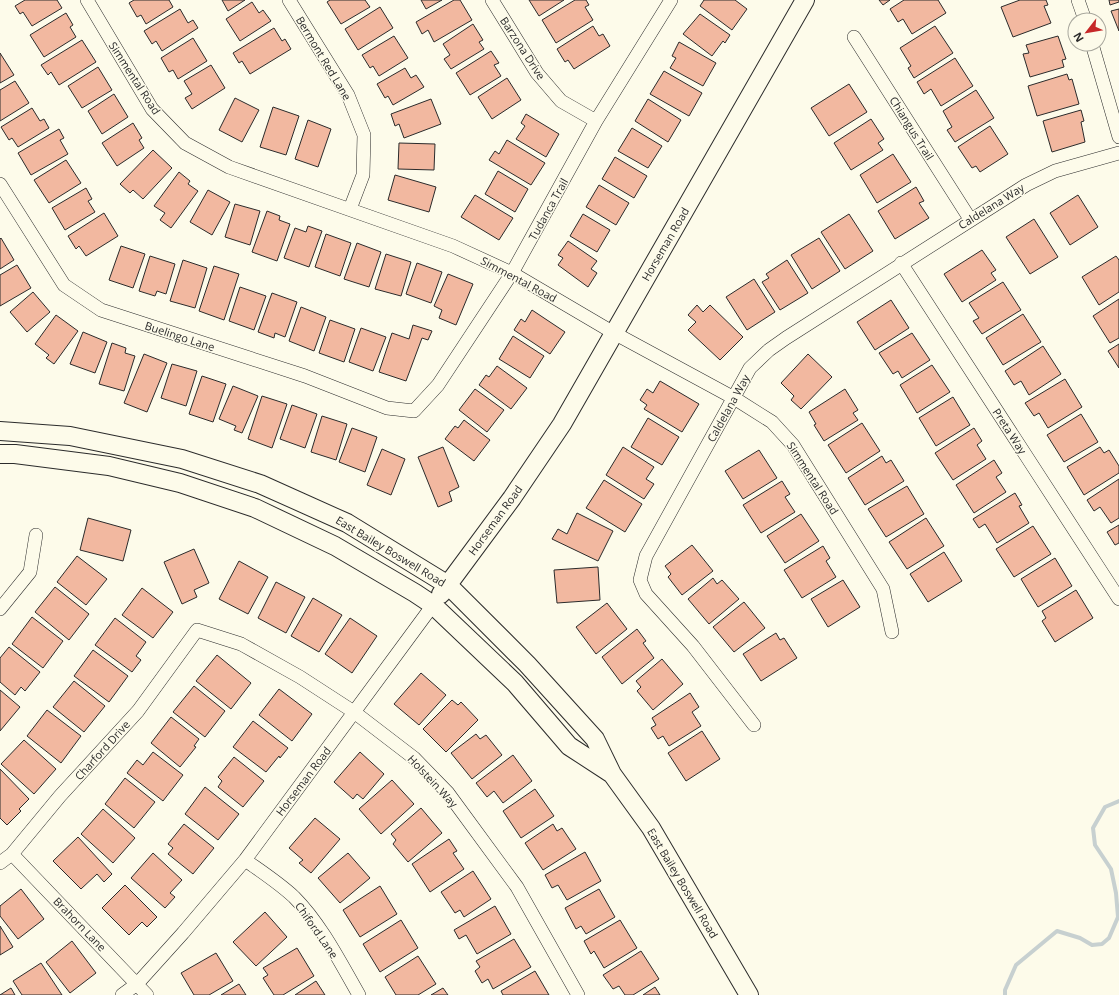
<svg xmlns="http://www.w3.org/2000/svg" width="1119" height="995" font-family="'Open Sans',sans-serif">
	<style>
		.lines { fill: none; stroke-linecap: round; stroke-linejoin: round }
		.stream { stroke: #c7d0d0; stroke-width: 4 }
		.building { fill: #f2b8a0; stroke: #2b2b2b }
		.street-casing { stroke: #2b2b2b; stroke-width: 14 }
		.secondary-casing { stroke: #2b2b2b; stroke-width: 20 }
		.street { stroke: #fdfbea; stroke-width: 13 }
		.secondary { stroke: #fdfbea; stroke-width: 18 }
		.labels { text-anchor: middle; dominant-baseline: central; stroke-width: 3; stroke-linejoin: round; paint-order: stroke }
		.street-label { font-size: 11px; fill: #2b2b2b; stroke: #fdfbea }
	</style>
	<rect width="100%" height="100%" fill="#fdfbea"/>
	<g class="lines">
		<!-- stream -->
		<path class="stream" d="M1005,995v-5l11,-25 41,-34 23,7 12,7 10,-1 7,-6 9,-21 -2,-24 -5,-24 -16,-24 -2,-17 12,-21 14,-6"/>
	</g>
	<!-- building -->
	<path class="building" d="M25,0h32l5,8 -30,18 -9,-14 -3,2 -5,-8z
		M134,0h35l4,7 -27,17 -5,-9 -4,2 -8,-14z
		M222,0h23l-17,11z
		M330,0h35l5,7 -29,17 -14,-22z
		M421,0h21l-16,9z
		M454,0h6l12,20 -38,22 -6,-12 -6,4 -6,-12z
		M529,0h35l-25,16z
		M575,0h11l3,5 -4,2 8,13 -37,23 -14,-23z
		M704,0h31l12,9 -15,21 -32,-24z
		M879,0h11l-7,5z
		M904,0h34l8,13 -34,21 -9,-15 -5,3 -8,-13z
		M1020,0h26l2,5 -4,1 7,17 -38,14 -12,-30z
		M1109,0h10v2l-9,3z
		M252,2l7,11 4,-3 8,11 -31,20 -14,-22z
		M380,7l13,21 -35,22 -13,-21z
		M180,9l8,14 5,-3 5,8 -36,23 -6,-10 -4,3 -8,-13z
		M1119,9v22l-8,-20z
		M66,13l7,12 -3,2 6,10 -32,20 -14,-22z
		M700,14l30,21 -5,8 -2,-2 -11,15 -29,-22z
		M473,24l10,16 -4,2 5,7 -33,20 -7,-10 6,-4 -7,-11z
		M593,26l6,10 4,-2 7,12 -36,23 -6,-9 -3,2 -8,-13z
		M935,26l18,27 -39,25 -6,-10 3,-2 -11,-18z
		M274,28l8,13 3,-2 6,10 -41,25 -8,-13 -3,2 -6,-10z
		M394,36l14,22 -29,18 -6,-10 -3,2 -8,-13z
		M1058,36l8,23 -4,1 2,7 -34,10 -7,-23 6,-1 -3,-8z
		M193,38l14,23 -29,18 -5,-9 -4,2 -8,-14z
		M82,40l14,22 -37,23 -8,-13 -3,3 -7,-10z
		M679,42l37,21 -13,23 -33,-18 6,-10 -4,-2z
		M491,51l8,12 -5,2 7,11 -31,19 -14,-22z
		M0,53l14,22 -14,8z
		M955,58l18,28 -32,20 -10,-17 -7,5 -7,-12z
		M211,65l14,23 -33,21 -7,-11 7,-4 -8,-13z
		M98,67l14,23 -30,18 -14,-22z
		M405,68l6,10 5,-3 8,12 -31,18 -5,-9 -3,2 -8,-14z
		M664,71l38,22 -13,23 -39,-22z
		M1067,74l2,6 3,-1 7,25 -42,12 -9,-30z
		M507,78l14,22 -29,19 -14,-22z
		M15,81l14,22 -29,18v-31z
		M849,84l18,28 -38,24 -18,-28z
		M976,90l18,28 -39,24 -8,-12 5,-3 -9,-16z
		M114,94l14,23 -26,17 -14,-23z
		M235,98l24,12 -17,32 -23,-12z
		M431,99l10,25 -37,14 -5,-14 -4,2 -4,-12z
		M648,99l33,21 -13,22 -33,-21z
		M273,107l26,9 -13,39 -26,-8z
		M32,108l8,13 4,-2 5,9 -31,19 -6,-9 -3,2 -8,-13z
		M1081,110l3,11 -3,1 4,20 -33,10 -9,-31z
		M526,114l33,20 -13,23 -30,-18 9,-13 -4,-3z
		M871,119l13,20 -6,4 5,7 -32,20 -17,-27z
		M308,120l23,9 -13,38 -23,-8z
		M133,123l9,15 -3,2 5,8 -27,18 -15,-23z
		M990,126l18,28 -28,18 -4,-6 -4,2 -14,-21z
		M632,128l30,18 -14,22 -30,-17z
		M59,129l5,9 -4,2 8,14 -37,21 -13,-22z
		M507,140l38,23 -14,22 -42,-25 6,-9 4,3z
		M399,143l36,1 -1,26 -36,-1z
		M153,150l19,18 -29,31 -10,-9 -3,3 -10,-9z
		M893,154l18,28 -34,21 -17,-28z
		M615,157l32,19 -13,22 -32,-19z
		M66,160l15,23 -32,20 -15,-23z
		M498,171l30,18 -13,23 -30,-18z
		M179,172l11,9 -2,3 10,7 -27,37 -11,-8 5,-7 -11,-7z
		M395,175l41,12 -7,25 -41,-12z
		M599,185l30,18 -13,22 -30,-18z
		M916,187l8,14 -5,2 10,15 -34,21 -17,-28z
		M86,188l6,11 -4,2 7,11 -30,18 -13,-22z
		M208,190l22,12 -18,33 -22,-13z
		M475,195l38,23 -14,22 -38,-23z
		M1078,195l20,32 -28,18 -20,-32z
		M235,204l25,7 -10,34 -25,-8z
		M267,211l13,5 -1,4 11,4 -13,37 -25,-9z
		M104,213l14,23 -32,20 -7,-10 -3,3 -8,-13z
		M583,214l27,16 -13,22 -27,-16z
		M849,214l24,37 -28,18 -24,-37z
		M1034,219l24,38 -28,17 -24,-37z
		M308,226l14,5 -13,36 -25,-9 11,-30 11,4z
		M326,234l25,9 -11,33 -25,-9z
		M1,238l13,22 -14,9v-30z
		M819,238l21,33 -28,18 -21,-34z
		M568,241l29,20 -6,8 6,4 -9,14 -30,-22 5,-7 -5,-3z
		M357,243l24,9 -12,35 -25,-8z
		M121,246l24,8 -12,34 -24,-8z
		M982,250l14,20 -5,3 5,7 -34,22 -18,-28z
		M386,254l25,8 -10,34 -26,-7z
		M150,256l25,8 -9,30 -9,-3 -2,5 -16,-5z
		M1116,256l3,4v32l-20,13 -17,-28z
		M183,260l24,8 -12,40 -25,-7z
		M787,260l21,33 -28,17 -18,-28 7,-4 -3,-4z
		M417,263l25,9 -11,31 -25,-9z
		M17,265l14,23 -31,18v-31z
		M214,266l25,8 -15,46 -25,-9z
		M448,274l25,10 -17,41 -17,-7 3,-8 -8,-4z
		M754,279l21,33 -28,18 -21,-33z
		M1003,282l18,28 -39,24 -9,-13 6,-3 -10,-15z
		M240,287l26,9 -12,34 -25,-9z
		M33,292l17,20 -23,20 -17,-20z
		M272,293l25,9 -12,35 -10,-4 -1,5 -16,-6z
		M1119,299v39l-9,5 -17,-27z
		M891,300l18,28 -34,22 -18,-28z
		M697,305l6,7 7,-7 33,32 -23,23 -32,-30 8,-8 -8,-7z
		M301,307l25,10 -12,34 -25,-10z
		M532,310l33,22 -15,22 -36,-24 7,-11 4,3z
		M1023,314l18,28 -38,23 -17,-27z
		M56,315l22,16 -24,33 -8,-6 3,-3 -14,-11z
		M330,320l25,9 -11,33 -25,-9z
		M413,325l19,6 -4,9 -6,-2 -16,43 -27,-9 13,-39 17,6z
		M361,328l25,9 -13,34 -24,-9z
		M83,332l24,10 -12,31 -25,-9z
		M912,333l18,27 -28,18 -4,-7 -5,3 -14,-21z
		M513,336l31,20 -14,22 -31,-19z
		M112,343l14,5 -1,5 10,3 -11,35 -25,-7z
		M1119,344v24l-11,-17z
		M1043,346l18,28 -32,21 -8,-14 -7,4 -9,-14z
		M144,354l23,9 -20,49 -23,-9z
		M808,354l24,23 -31,32 -10,-9 3,-4 -13,-13z
		M172,364l25,7 -11,35 -25,-8z
		M932,365l18,27 -33,21 -17,-28z
		M497,366l30,22 -16,21 -32,-24 7,-10 3,2z
		M202,376l24,8 -13,38 -24,-8z
		M1065,379l17,28 -34,21 -9,-15 -5,3 -9,-13z
		M660,381l39,23 -17,28 -38,-23 3,-4 -7,-5 7,-11 6,4z
		M233,386l25,10 -16,37 -8,-3 2,-4 -17,-7z
		M475,389l29,21 -17,22 -28,-22z
		M845,389l13,21 -5,3 5,7 -34,21 -10,-16 2,-1 -7,-12z
		M262,396l25,8 -15,44 -24,-9z
		M953,397l17,28 -34,21 -17,-28z
		M292,405l25,9 -12,34 -25,-9z
		M1081,414l17,28 -34,20 -17,-27z
		M322,416l25,8 -11,36 -25,-8z
		M648,418l31,19 -17,28 -31,-18z
		M464,420l26,20 -16,21 -29,-22 10,-13 3,2z
		M862,423l18,28 -34,22 -18,-28z
		M352,428l25,9 -12,35 -26,-10z
		M974,428l8,13 -5,4 9,14 -33,21 -18,-27z
		M443,447l16,40 -10,5 3,9 -14,6 -20,-50z
		M623,447l31,20 -8,12 8,5 -10,15 -38,-24z
		M1100,447l4,6 5,-3 10,16v7l-35,22 -17,-28z
		M382,449l23,10 -14,36 -24,-10z
		M759,450l18,28 -34,21 -18,-28z
		M882,456l4,7 5,-3 13,21 -39,24 -17,-27z
		M994,460l8,13 -6,4 10,15 -32,21 -18,-28z
		M1119,479v39l-8,5 -11,-16 -6,4 -7,-11z
		M604,480l38,24 -17,28 -39,-24z
		M782,481l8,13 -5,3 10,15 -34,21 -18,-28z
		M907,486l17,28 -38,23 -18,-28z
		M1015,493l7,12 -3,1 10,17 -32,20 -12,-19 -6,4 -6,-9z
		M577,513l36,18 -15,30 -46,-22 6,-10 9,5z
		M801,514l18,27 -34,22 -18,-27z
		M88,518l43,12 -8,31 -43,-11z
		M926,518l18,28 -37,23 -18,-27z
		M1119,525v18l-4,2 -8,-13z
		M1033,526l18,28 -37,23 -18,-28z
		M692,545l21,26 -31,24 -14,-18 3,-3 -6,-8z
		M823,546l7,12 -4,3 10,16 -34,21 -18,-28z
		M194,549l15,34 -15,7 3,7 -15,7 -18,-42z
		M944,552l18,29 -34,21 -18,-28z
		M77,556l30,23 -21,26 -29,-23z
		M1055,558l17,28 -34,21 -17,-28z
		M239,561l29,16 -20,37 -29,-15z
		M598,567l2,33 -43,3 -3,-33z
		M713,578l4,6 5,-4 17,19 -30,25 -21,-25z
		M843,580l17,27 -32,20 -17,-28z
		M276,582l29,15 -19,36 -28,-15z
		M55,587l34,27 -20,26 -34,-28z
		M142,588l31,24 -20,26 -31,-23z
		M1076,590l17,28 -38,24 -13,-21 4,-3 -4,-7z
		M313,598l29,17 -23,37 -28,-16z
		M744,602l21,26 -31,24 -21,-25z
		M607,603l20,26 -31,25 -20,-27z
		M32,617l31,24 -20,27 -31,-24z
		M115,618l31,24 -10,14 5,4 -9,12 -37,-27z
		M350,618l27,18 -25,37 -27,-19z
		M637,629l9,12 -3,2 11,15 -32,26 -20,-27z
		M776,633l4,7 4,-2 13,20 -36,23 -18,-27z
		M9,647l31,25 -15,19 -4,-4 -6,8 -15,-13v-24z
		M93,650l35,26 -19,26 -35,-26z
		M217,655l34,28 -20,26 -35,-28z
		M662,659l21,25 -30,26 -16,-19 4,-4 -5,-6z
		M421,673l25,22 -27,30 -25,-21z
		M74,681l31,25 -21,26 -31,-25z
		M194,686l31,25 -20,26 -32,-25z
		M279,689l33,25 -20,27 -33,-26z
		M0,690l20,17 -20,24z
		M690,693l9,14 -7,5 9,14 -32,20 -6,-10 -5,3 -7,-11 5,-3 -4,-7z
		M452,700l6,5 3,-3 17,18 -32,32 -23,-23z
		M47,710l34,26 -20,27 -34,-27z
		M171,717l28,22 -5,7 2,1 -16,20 -29,-24z
		M253,721l35,27 -8,10 -1,-2 -13,16 -33,-25z
		M702,731l18,28 -34,22 -18,-28z
		M476,734l4,5 6,-4 16,20 -30,24 -21,-26z
		M24,740l32,29 -22,25 -33,-30z
		M153,752l30,23 -20,26 -36,-28 10,-13 6,5z
		M360,752l24,22 -21,25 -6,-5 -4,5 -19,-17z
		M513,755l19,26 -29,22 -9,-12 -7,6 -11,-14z
		M234,757l30,24 -21,26 -25,-20 4,-6 -4,-4z
		M0,769l29,30 -10,10 2,2 -14,14 -7,-7z
		M125,778l30,24 -21,26 -29,-24z
		M392,780l22,24 -33,30 -22,-25z
		M205,787l34,27 -21,26 -33,-26z
		M535,789l19,27 -33,22 -18,-27z
		M421,808l21,25 -34,29 -15,-18 3,-4 -5,-6z
		M103,809l32,29 -22,25 -32,-29z
		M315,818l25,21 -29,34 -12,-10 4,-3 -14,-12z
		M184,824l30,24 -21,26 -25,-20 5,-6 -5,-4z
		M553,824l4,7 5,-3 14,21 -33,21 -18,-27z
		M78,837l34,37 -8,8 -7,-8 -16,15 -28,-28z
		M449,839l8,12 -4,2 11,16 -34,23 -18,-28z
		M585,852l16,29 -34,19 -9,-15 -6,3 -7,-13z
		M153,853l29,27 -12,13 5,4 -10,11 -34,-30z
		M348,853l22,25 -30,25 -22,-25z
		M473,871l18,28 -27,18 -4,-7 -5,3 -14,-21z
		M125,885l32,32 -10,10 -5,-5 -13,13 -27,-27z
		M380,886l17,28 -37,23 -17,-27z
		M21,889l23,30 -26,20 -18,-23v-10z
		M599,889l16,28 -29,17 -5,-8 -5,3 -11,-21z
		M495,906l16,28 -34,20 -11,-19 -7,4 -5,-9z
		M265,912l22,25 -31,29 -23,-24z
		M401,920l17,28 -38,24 -17,-28z
		M620,920l17,28 -33,20 -10,-17 -3,3 -7,-13z
		M0,926l13,21 -13,8z
		M514,939l17,28 -38,22 -5,-10 -6,4 -7,-12 5,-4 -4,-6z
		M72,941l24,32 -26,20 -24,-31z
		M297,948l17,28 -31,19h-9l-11,-17 5,-3 -5,-7z
		M641,951l18,28 -26,16h-8l-6,-9 -6,3 -10,-14z
		M216,953l17,28 -24,14h-15l-13,-22z
		M418,956l18,28 -18,11h-22l-11,-18z
		M41,963l21,32h-40l-9,-14z
		M535,971l14,24h-46l-2,-4z
		M316,981l9,14h-30z
		M239,984l7,11h-25z
		M655,987l5,8h-17z
		M11,988l4,7h-15z
		M443,988l5,7h-17z"/>
	<g class="lines">
		<!-- street casing -->
		<g class="street-casing">
			<path id="street" d="M87,0l65,109 33,34 44,24 224,79 59,27 102,60 120,65 38,24 21,23 90,144 9,43
				M289,0l59,95 16,40 -1,40 -13,34
				M492,0l45,73 24,28 35,20
				M1078,0l7,20
				M854,37l116,182
				M1092,44l27,93
				M0,184l64,101 37,25 204,66 82,32 27,3 24,-26 74,-112 84,-152 75,-121
				M901,263l218,336
				M0,609l30,-37 6,-37
				M754,725l-61,-79 -47,-52 -6,-14 6,-24 104,-188 19,-18 17,-12 240,-153 29,-14 64,-18
				M12,854l135,141
				M245,860c17,12 34,23 49,37 27,27 46,65 65,98
				M0,863l12,-9 48,-58 78,-85 59,-81 44,14 59,33 54,35 60,46 34,35 69,94 61,108
				M122,995l15,-11 46,-51 62,-73 188,-255"/>
		</g>
		<!-- secondary casing -->
		<g class="secondary-casing">
			<path id="secondary" d="M0,431l70,5 112,23 78,25 87,39 101,62 79,79 68,75 17,35 39,54 98,167
				M0,454h15l94,12 71,17 75,25 80,38 80,47 18,12 82,78 54,63 43,28
				M441,594l71,-96 50,-74 243,-424"/>
		</g>
		<!-- street -->
		<use href="#street" class="street"/>
		<!-- secondary -->
		<use href="#secondary" class="secondary"/>
	</g>
	<g class="labels">
		<!-- street labels -->
		<g class="street-label">
			<text transform="translate(523 48) rotate(57)">Barzona Drive</text>
			<text transform="translate(324 58) rotate(59)">Bermont Red Lane</text>
			<text transform="translate(135 78) rotate(57)">Simmental Road</text>
			<text transform="translate(912 128) rotate(58)">Chiangus Trail</text>
			<text transform="translate(991 206) rotate(-32)">Caldelana Way</text>
			<text transform="translate(548 209) rotate(-61)">Tudanca Trail</text>
			<text transform="translate(665 244) rotate(-60)">Horseman Road</text>
			<text transform="translate(519 279) rotate(28)">Simmental Road</text>
			<text transform="translate(180 336) rotate(18)">Buelingo Lane</text>
			<text transform="translate(728 408) rotate(-61)">Caldelana Way</text>
			<text transform="translate(1010 431) rotate(57)">Preta Way</text>
			<text transform="translate(813 478) rotate(57)">Simmental Road</text>
			<text transform="translate(495 520) rotate(-54)">Horseman Road</text>
			<text transform="translate(391 551) rotate(31)">East Bailey Boswell Road</text>
			<text transform="translate(102 750) rotate(-48)">Charford Drive</text>
			<text transform="translate(303 781) rotate(-53)">Horseman Road</text>
			<text transform="translate(433 781) rotate(47)">Holstein Way</text>
			<text transform="translate(683 883) rotate(59)">East Bailey Boswell Road</text>
			<text transform="translate(80 924) rotate(46)">Brahorn Lane</text>
			<text transform="translate(317 930) rotate(55)">Chiford Lane</text>
		</g>
	</g>
	<!-- north arrow -->
	<g transform="translate(1087 32) rotate(239)"><circle r="19" fill="#fdfbea" stroke="#a9a89e"/>
	<path d="M0-3L7 15L0 10L-7 15Z" fill="#c62828"/>
	<text y="-6" font-size="11" font-weight="bold" text-anchor="middle" fill="#2b2b2b">N</text>
	</g>
</svg>
